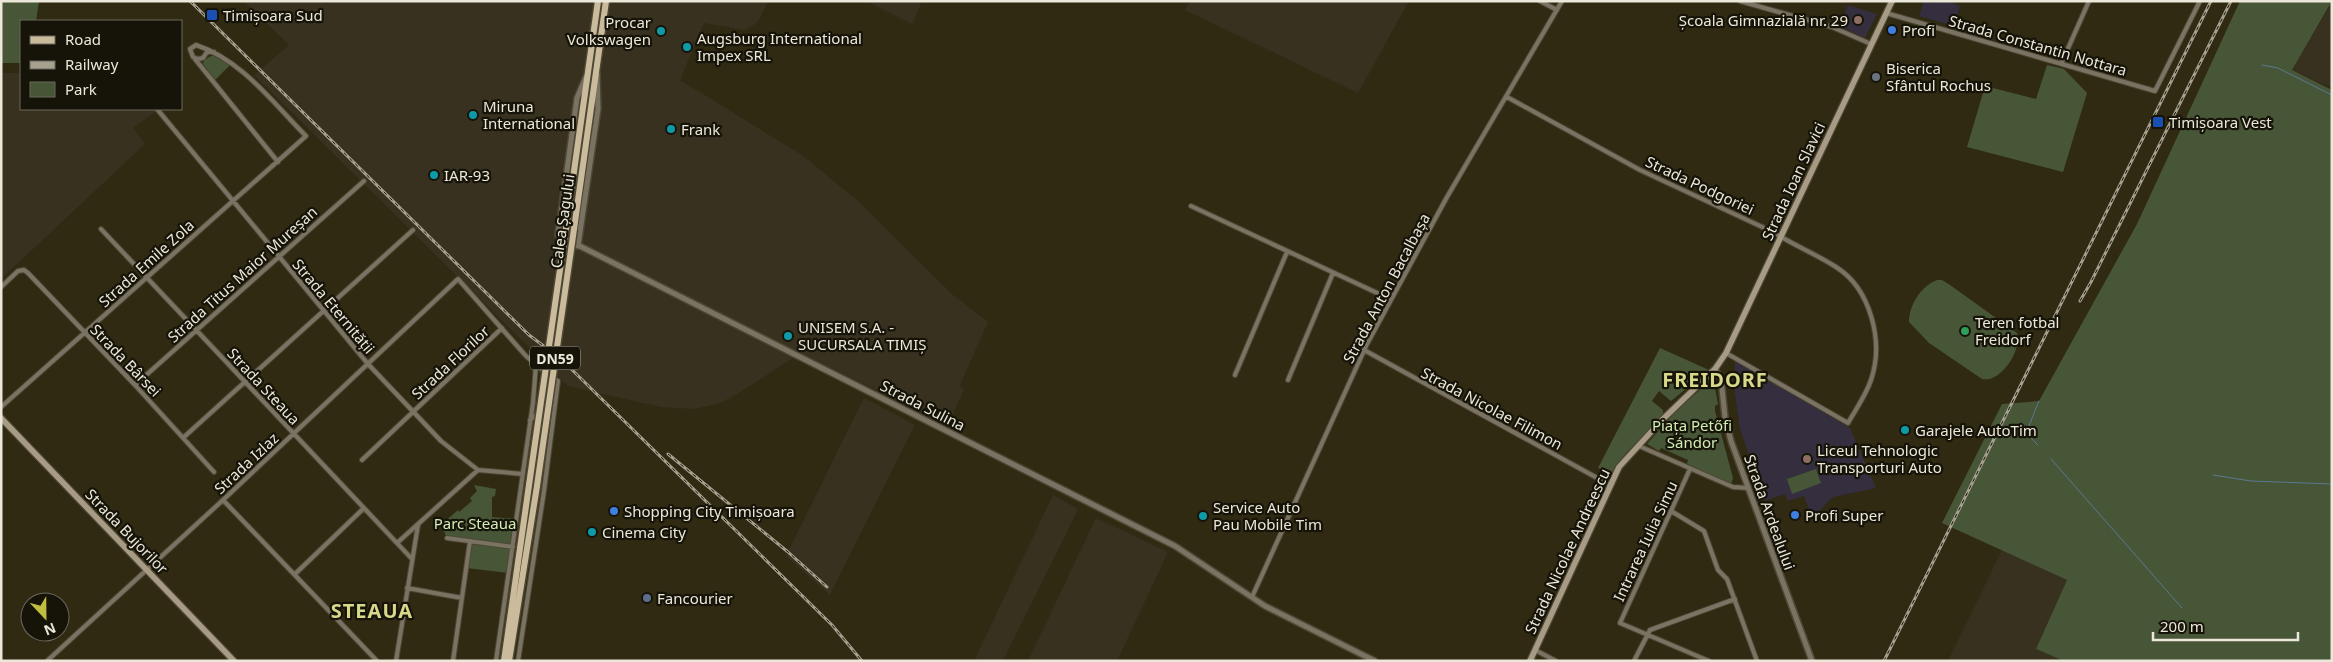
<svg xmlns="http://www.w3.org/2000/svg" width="2333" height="662" font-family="'Noto Sans',sans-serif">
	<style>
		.industrial { fill: #383120 }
		.education { fill: #342e3f }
		.green { fill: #475637 }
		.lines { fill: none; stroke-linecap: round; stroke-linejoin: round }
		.stream { stroke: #5b7992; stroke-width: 1 }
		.minor-casing { stroke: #4e4833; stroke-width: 6 }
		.tertiary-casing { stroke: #4e4833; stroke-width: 8 }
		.secondary-casing { stroke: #4e4833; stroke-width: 8 }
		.primary-casing { stroke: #4e4833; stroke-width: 9 }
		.minor { stroke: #7a7364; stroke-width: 4 }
		.tertiary { stroke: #7a7364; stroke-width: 5 }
		.secondary { stroke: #a89b85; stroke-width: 5.5 }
		.primary { stroke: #cbbb9d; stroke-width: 6 }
		.rail-casing { stroke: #a6a18f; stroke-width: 3 }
		.rail { stroke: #161309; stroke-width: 1; stroke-dasharray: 4; stroke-linecap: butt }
		.primary-bridge-casing { stroke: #4e4833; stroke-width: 9; stroke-linecap: butt }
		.primary-bridge { stroke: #cbbb9d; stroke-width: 6 }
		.transit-dot { fill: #1a4fb4; stroke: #161309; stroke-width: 2 }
		.education-dot { fill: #8d6e63; stroke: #161309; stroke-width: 2 }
		.shop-dot { fill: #3f7fe0; stroke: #161309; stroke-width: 2 }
		.culture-dot { fill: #0f9aa8; stroke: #161309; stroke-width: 2 }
		.worship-dot { fill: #6b7280; stroke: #161309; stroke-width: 2 }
		.leisure-dot { fill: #2e9e5b; stroke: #161309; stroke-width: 2 }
		.service-dot { fill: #5c6f8a; stroke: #161309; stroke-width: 2 }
		.labels { text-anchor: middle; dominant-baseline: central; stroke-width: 4.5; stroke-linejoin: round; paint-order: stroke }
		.shield { fill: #161309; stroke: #aba79b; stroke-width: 1 }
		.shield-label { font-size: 14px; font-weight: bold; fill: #ebe7d9 }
		.poi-label { font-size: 15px; fill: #ebe7d9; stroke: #161309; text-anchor: start }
		.street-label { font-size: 15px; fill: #ebe7d9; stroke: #161309 }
		.park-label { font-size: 15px; fill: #d1eeb4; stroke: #161309 }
		.district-label { font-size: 20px; font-weight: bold; letter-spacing: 1px; fill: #d8d88a; stroke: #161309 }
	</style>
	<rect width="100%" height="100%" fill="#302a13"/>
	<!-- industrial -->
	<path class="industrial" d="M244,1h524l-11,22 -12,7 -41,-7 -24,57 122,75 56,46 94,93 36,28 -28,63 4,5 -16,35 -147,-72 -64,41 -17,9 -25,6 -34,-2 -93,-21 -314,-311 35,-30z
		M866,1h56l-10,23z
		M1190,1h219l-51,92 -173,-83z
		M2332,3v85l-40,-18z
		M1,73h20v36h133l2,2 -23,17 12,16 -144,135z
		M864,398l51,27 -85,170 -44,-39z
		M1053,495l25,14 -75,152h-29z
		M1096,518l72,34 -51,109h-89z
		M2002,550l65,30 -31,69 28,12h-116z"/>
	<!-- education -->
	<path class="education" d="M1924,1l6,2 17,-2 13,5 -6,20 -35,-10z
		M1848,5l29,9 -12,24 -26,-12z
		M1735,361l115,67 26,60 -43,9 -21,21 -8,-22 -16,5 -3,-7 -20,7 -25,-72 -6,-42z"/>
	<!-- green -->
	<path class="green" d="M1,1h38l-3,20h-15v42h-20z
		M2240,1h92l-40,69 40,20v571h-268l-28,-12 31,-69 -125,-57 60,-119 37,-3 98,-177z
		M213,55l17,10 -15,15 -12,-16 1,-4z
		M2047,65l17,4 23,24 -24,79 -96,-25 18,-61 51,13z
		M1937,280h5l8,5 67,48c5,17 -16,50 -35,46l-53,-36 -20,-21c0,-17 12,-36 28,-42z
		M1660,348l49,22 -38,31 -12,-10 -7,10 11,9v6l-37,37 -15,21 -13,-6z
		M1710,381l4,2 4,21 -3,2v5l18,67 -2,6 -44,-20 1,-4 -27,-12 -2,3 -12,-7 30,-34z
		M1816,469l5,14 -29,11 -5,-15z
		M474,485l22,4 -1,7 -3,1v20l24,2 -7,54 -43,-5 4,-27 -23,-3 -6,-13 17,-15 1,2 13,-11 -2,-3 7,-7z"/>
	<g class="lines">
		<!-- stream -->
		<path class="stream" d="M2262,65l16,3 54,27
			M2038,445l-12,-12 13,-32
			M2051,459l131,149
			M2213,475l38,6 81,3"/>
		<!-- minor casing -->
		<g class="minor-casing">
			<path id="minor" d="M1540,1l17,9
				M1740,1l92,26 39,17
				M1886,13l269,78 45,-90
				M195,59l83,103
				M2062,62l27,-61
				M1507,97l133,73 133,62c20,13 43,22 63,35 35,22 48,75 35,113 -5,15 -15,29 -23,43l-122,-70
				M157,109l211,255 73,77 37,29 45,4
				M1191,206l199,93
				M101,229l311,330
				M1,287l17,-16 6,-1 4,3 107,112 79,87
				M1364,350l246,135
				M1235,375l52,-123
				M1288,380l45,-107
				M135,385l229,-204
				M1,407l305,-271c-33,-33 -64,-76 -110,-91l-6,4 3,8 5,2 5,-1 4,-6h7
				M530,420l10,-8 9,3
				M184,437l229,-207
				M1639,446l94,41 15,1
				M362,460l140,-132
				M1690,469l-70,154 89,38
				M223,500l154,161
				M1671,511l33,20 14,39 9,9 30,82
				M447,538l66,9
				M397,543l81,-73
				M295,574l69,-66
				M407,588l55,10
				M1252,597l115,-253 80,-147 115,-196
				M1535,650l21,11
				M47,661l176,-161 235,-221 68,77 20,17
				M396,661l22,-136
				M453,661l17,-120
				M496,661l37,-258 3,-38
				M518,661l26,-170 14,-110 -6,-4
				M1634,661l16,-31 85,-31"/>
		</g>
		<!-- tertiary casing -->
		<g class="tertiary-casing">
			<path id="tertiary" d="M586,77l-9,21 -19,137 617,311 90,60 110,55
				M578,246l20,-137 -1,-35
				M1715,369l6,10 4,38 6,24 81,220"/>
		</g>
		<!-- secondary casing -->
		<g class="secondary-casing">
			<path id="secondary" d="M1,418l233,243
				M1530,661l89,-194 43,-47 53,-51 11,-16 166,-352"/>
		</g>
		<!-- primary casing -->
		<g class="primary-casing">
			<path id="primary" d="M566,228l32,-227
				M574,229l32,-228
				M504,661l25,-176
				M509,661l28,-175"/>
		</g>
		<!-- minor -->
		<use href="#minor" class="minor"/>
		<!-- tertiary -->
		<use href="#tertiary" class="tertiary"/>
		<!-- secondary -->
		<use href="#secondary" class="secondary"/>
		<!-- primary -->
		<use href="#primary" class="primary"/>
		<!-- rail casing -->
		<g class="rail-casing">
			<path id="rail" d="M190,1l339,334 32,24 271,266 30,36
				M2080,301l11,-19 140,-281
				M668,454l120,98 39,35
				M1884,661l327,-660"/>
		</g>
		<!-- rail -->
		<use href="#rail" class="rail"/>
		<!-- primary-bridge casing -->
		<g class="primary-bridge-casing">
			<path id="primary-bridge" d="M529,485l37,-257
				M537,486l37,-257"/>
		</g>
		<!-- primary-bridge -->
		<use href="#primary-bridge" class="primary-bridge"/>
	</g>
	<!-- markers -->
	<g class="transit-dot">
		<rect x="206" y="9" width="12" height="12" rx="2.5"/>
		<rect x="2152" y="116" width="12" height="12" rx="2.5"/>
	</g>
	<g class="education-dot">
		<circle cx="1858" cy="20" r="5"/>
		<circle cx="1807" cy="459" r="5"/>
	</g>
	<g class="shop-dot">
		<circle cx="1892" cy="30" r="5"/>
		<circle cx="614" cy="511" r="5"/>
		<circle cx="1795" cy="515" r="5"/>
	</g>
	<g class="culture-dot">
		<circle cx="661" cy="31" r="5"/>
		<circle cx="687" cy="47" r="5"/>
		<circle cx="473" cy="115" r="5"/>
		<circle cx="671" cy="129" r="5"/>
		<circle cx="434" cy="175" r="5"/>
		<circle cx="788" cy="336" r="5"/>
		<circle cx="1905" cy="430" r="5"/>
		<circle cx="1203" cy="516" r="5"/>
		<circle cx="592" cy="532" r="5"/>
	</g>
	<circle class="worship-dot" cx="1876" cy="77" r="5"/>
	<circle class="leisure-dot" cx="1965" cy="331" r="5"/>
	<circle class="service-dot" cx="647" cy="598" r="5"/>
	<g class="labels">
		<!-- shield labels -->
		<rect class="shield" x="530" y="346.5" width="50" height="23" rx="4"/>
		<g class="shield-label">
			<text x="555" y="358">DN59</text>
		</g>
		<!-- poi labels -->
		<g class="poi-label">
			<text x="223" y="15">Timișoara Sud</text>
			<text x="1848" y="20" text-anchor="end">Școala Gimnazială nr. 29</text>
			<text x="651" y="22" text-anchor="end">Procar<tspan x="651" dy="17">Volkswagen</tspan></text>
			<text x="1902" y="30">Profi</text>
			<text x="697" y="38">Augsburg International<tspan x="697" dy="17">Impex SRL</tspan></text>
			<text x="1886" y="68">Biserica<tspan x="1886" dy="17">Sfântul Rochus</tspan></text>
			<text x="483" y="106">Miruna<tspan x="483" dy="17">International</tspan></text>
			<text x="2169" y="122">Timișoara Vest</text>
			<text x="681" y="129">Frank</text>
			<text x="444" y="175">IAR-93</text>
			<text x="1975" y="322">Teren fotbal<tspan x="1975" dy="17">Freidorf</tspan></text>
			<text x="798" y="327">UNISEM S.A. -<tspan x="798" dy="17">SUCURSALA TIMIȘ</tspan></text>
			<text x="1915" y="430">Garajele AutoTim</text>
			<text x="1817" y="450">Liceul Tehnologic<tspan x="1817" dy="17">Transporturi Auto</tspan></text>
			<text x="1213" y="507">Service Auto<tspan x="1213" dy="17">Pau Mobile Tim</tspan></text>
			<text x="624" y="511">Shopping City Timișoara</text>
			<text x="1805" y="515">Profi Super</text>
			<text x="602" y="532">Cinema City</text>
			<text x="657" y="598">Fancourier</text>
		</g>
		<!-- street labels -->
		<g class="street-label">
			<text transform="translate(2038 45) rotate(16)">Strada Constantin Nottara</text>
			<text transform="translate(1793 181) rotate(-65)">Strada Ioan Slavici</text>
			<text transform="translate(1700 185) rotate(25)">Strada Podgoriei</text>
			<text transform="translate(562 221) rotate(-82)">Calea Șagului</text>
			<text transform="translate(146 263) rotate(-42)">Strada Emile Zola</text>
			<text transform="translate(242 274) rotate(-42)">Strada Titus Maior Mureșan</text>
			<text transform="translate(1386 288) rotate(-62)">Strada Anton Bacalbașa</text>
			<text transform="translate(334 306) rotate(50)">Strada Eternității</text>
			<text transform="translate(126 360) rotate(46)">Strada Bârsei</text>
			<text transform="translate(450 362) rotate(-43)">Strada Florilor</text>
			<text transform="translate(264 386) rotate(47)">Strada Steaua</text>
			<text transform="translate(923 405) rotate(27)">Strada Sulina</text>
			<text transform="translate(1492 408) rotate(28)">Strada Nicolae Filimon</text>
			<text transform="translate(246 463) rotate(-43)">Strada Izlaz</text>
			<text transform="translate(1770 512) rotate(70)">Strada Ardealului</text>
			<text transform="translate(127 531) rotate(46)">Strada Bujorilor</text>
			<text transform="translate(1645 541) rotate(-65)">Intrarea Iulia Simu</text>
			<text transform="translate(1567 551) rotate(-65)">Strada Nicolae Andreescu</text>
		</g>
		<!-- park labels -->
		<g class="park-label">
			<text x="1692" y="425">Piața Petőfi<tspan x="1692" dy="17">Sándor</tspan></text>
			<text x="475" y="523">Parc Steaua</text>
		</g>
		<!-- district labels -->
		<g class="district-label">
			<text x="1715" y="379">FREIDORF</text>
			<text x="372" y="610">STEAUA</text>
		</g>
	</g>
	<!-- border -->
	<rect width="2333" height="662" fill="none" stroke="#ebe7d9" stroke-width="5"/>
	<!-- legend -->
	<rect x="20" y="20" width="162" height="90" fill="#161309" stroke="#6b685c"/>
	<rect x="30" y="36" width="25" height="8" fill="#cbbb9d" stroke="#6b685c"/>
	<text x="65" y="45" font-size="15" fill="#ebe7d9">Road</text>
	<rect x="30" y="61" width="25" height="8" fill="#a6a18f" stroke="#6b685c"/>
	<text x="65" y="70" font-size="15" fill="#ebe7d9">Railway</text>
	<rect x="30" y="82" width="25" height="15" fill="#475637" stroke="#6b685c"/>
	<text x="65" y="95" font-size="15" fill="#ebe7d9">Park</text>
	<!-- north arrow -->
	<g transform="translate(45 617) rotate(158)"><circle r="24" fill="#161309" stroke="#6b685c"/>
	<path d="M0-4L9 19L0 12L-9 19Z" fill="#c0be41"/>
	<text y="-8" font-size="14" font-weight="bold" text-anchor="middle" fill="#ebe7d9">N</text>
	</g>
	<!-- scale -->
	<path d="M2153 632v8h145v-8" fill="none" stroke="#ebe7d9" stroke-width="2.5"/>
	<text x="2160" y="632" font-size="15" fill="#ebe7d9" stroke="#161309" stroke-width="4" paint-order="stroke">200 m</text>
</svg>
